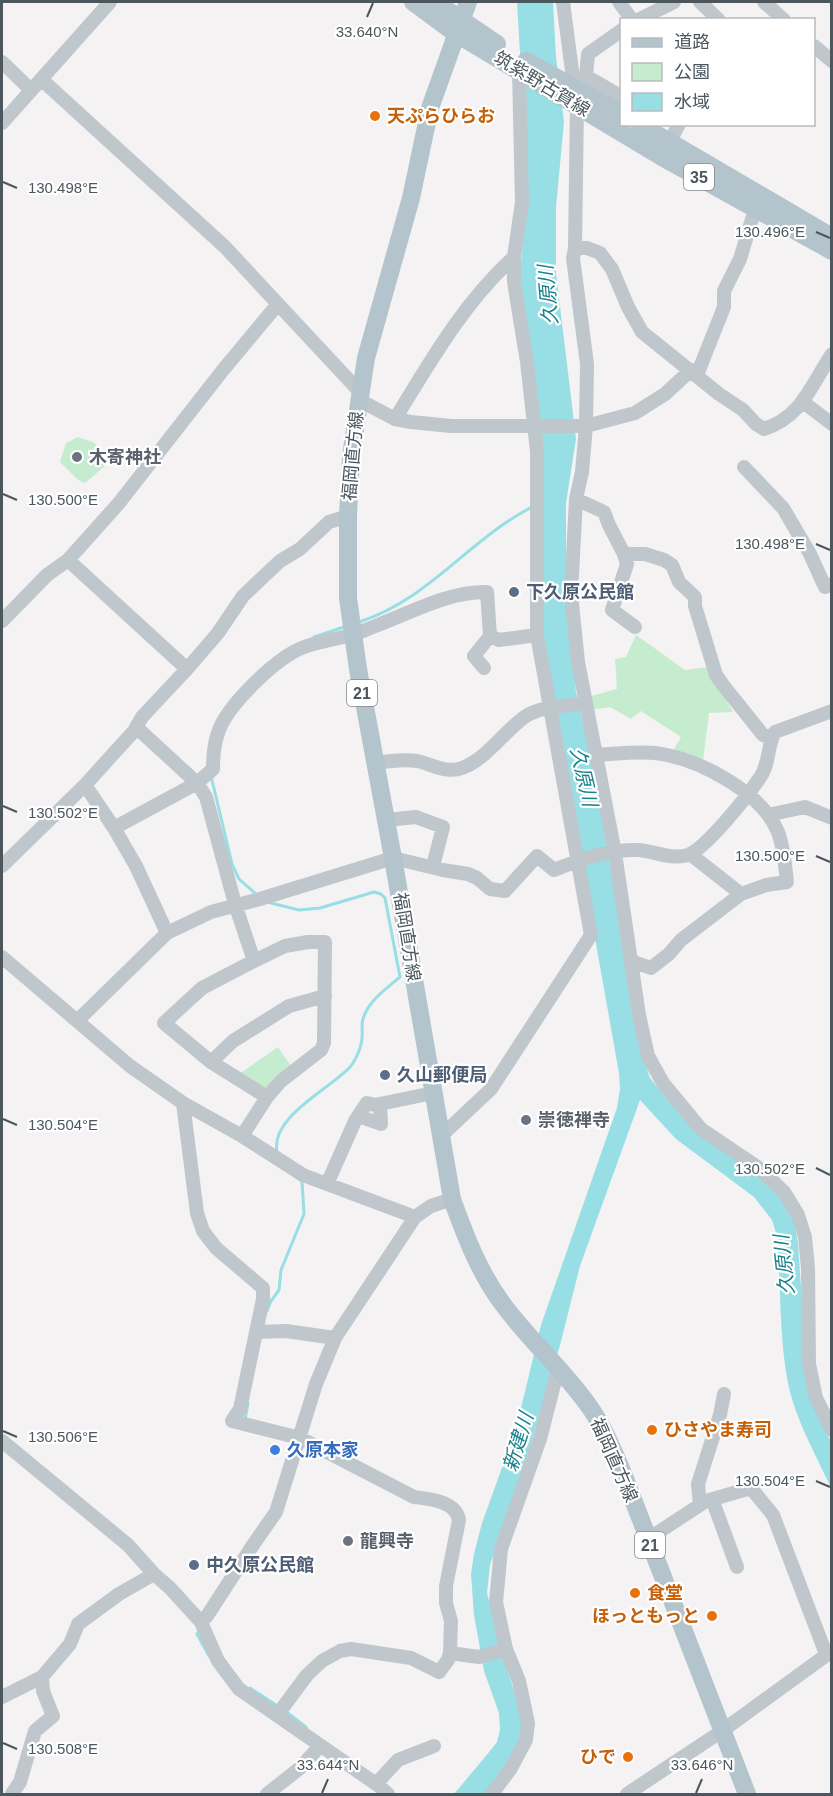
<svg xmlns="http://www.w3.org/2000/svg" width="833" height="1796" font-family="Helvetica,'Noto Sans JP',sans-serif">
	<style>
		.green { fill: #c6eccf }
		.water { fill: #97dfe4 }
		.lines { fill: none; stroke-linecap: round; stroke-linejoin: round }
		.stream { stroke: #97dfe4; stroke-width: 3 }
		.minor { stroke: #bfc7cc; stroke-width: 14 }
		.major { stroke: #b4c4cd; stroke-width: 18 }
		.ticks { fill: none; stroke: #4b575d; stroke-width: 2 }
		.food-dot { fill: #e8710a; stroke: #fff; stroke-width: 2 }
		.worship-dot { fill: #6b7280; stroke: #fff; stroke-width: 2 }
		.service-dot { fill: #5c6f8a; stroke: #fff; stroke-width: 2 }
		.shop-dot { fill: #3f7fe0; stroke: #fff; stroke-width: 2 }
		.labels { text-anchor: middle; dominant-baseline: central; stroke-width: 4.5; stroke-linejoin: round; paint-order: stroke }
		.shield { fill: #fff; stroke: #81898e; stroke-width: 1.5 }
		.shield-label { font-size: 16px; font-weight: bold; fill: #4b575d }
		.street-label { font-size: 18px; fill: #4b575d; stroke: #fff }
		.food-label { font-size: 18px; font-weight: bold; fill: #c56008; stroke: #fff; text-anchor: start }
		.worship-label { font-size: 18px; font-weight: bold; fill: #5b616d; stroke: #fff; text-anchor: start }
		.service-label { font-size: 18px; font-weight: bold; fill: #4e5e75; stroke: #fff; text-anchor: start }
		.shop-label { font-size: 18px; font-weight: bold; fill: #366cbe; stroke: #fff; text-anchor: start }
		.water-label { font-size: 20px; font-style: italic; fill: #1a838b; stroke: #fff }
		.ticks-label { font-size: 15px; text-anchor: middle; fill: #4b575d; stroke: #fff; stroke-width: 4.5; stroke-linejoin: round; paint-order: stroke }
	</style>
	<rect width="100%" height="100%" fill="#f4f2f2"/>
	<!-- green -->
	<path class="green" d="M78,437l17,6 10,23 -20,17 -7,-3 -18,-18 6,-19z
		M636,635l49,35 23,-3 25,45 -24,1 -6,48 -30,-10 8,-14 -40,-26 -10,8 -21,-12 -20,3 -2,-13 29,-8 -2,-30 11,-2z
		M278,1047l13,19 -28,24 -24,-16z"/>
	<!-- water -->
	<path class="water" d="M517,2h36l3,55 8,65 -8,85v66l20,166 -10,64v54l4,78 6,57 18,80 49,285 7,21 19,23 29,31 58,40 24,24 13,20 5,27 10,149 23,50v46c-16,-35 -37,-71 -44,-110 -8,-46 -6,-95 -10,-142l-5,-16 -18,-23 -78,-58 -36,-39 -60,166 -20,79 -40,137 -30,83 -3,28 13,53 22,71 -1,25 -35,52h-32l36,-43 7,-9 3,-12 -1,-17 -15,-42 -10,-56 -3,-41 3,-20 8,-31 34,-94 25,-104 76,-217 3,-19 -1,-16 -79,-444 1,-27 -21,-330 8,-81z"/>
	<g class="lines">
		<!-- stream -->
		<path class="stream" d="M359,622c71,-23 109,-82 173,-115
			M314,637l30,-10
			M211,776l21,88 7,15 18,16
			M267,902l32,8 21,-2 54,-16 7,2 4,4 15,79c-13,11 -32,24 -37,42 -2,5 0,12 -1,18 0,9 -6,23 -12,30 -20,22 -80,50 -73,85
			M267,1311l4,-10 8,-11 2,-20 23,-56 -2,-33 -2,-1
			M245,1420l3,-17
			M200,1630l-3,4 12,22
			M250,1688l29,19
			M285,1711l21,16"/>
		<!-- minor -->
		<path class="minor" d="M563,2l11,84
			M619,2l13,18
			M700,2l19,18
			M764,2l20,18
			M638,20l36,-18
			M622,30l-34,24 -2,22 36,21
			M814,46l18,15
			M2,62l29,28
			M41,79l184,168 135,145
			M577,104l-2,144 -2,10 14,106 -1,62 -4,46 -6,27 -5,95 7,68 37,191 24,162 9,41 15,27 38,46 58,39 25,24 14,23 7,22 3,31 1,96 7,34 16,32
			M2,123l108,-121
			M666,149l13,-25
			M575,248h12l13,5 12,16 16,38 14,25 77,62 24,16 13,14 8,5c38,-12 47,-44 68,-75
			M697,375l27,-68v-16l16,-32 15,-50
			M359,400l36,19 16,3 40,4h135l49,-13 30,-19 26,-24
			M803,402l29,22
			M395,419c35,-57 69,-117 119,-162
			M744,467l39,41 27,46 15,33 7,-3
			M576,499l28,13 5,13 15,29h21l19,6 8,5 7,17 16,15v9l21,69 7,10 40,50 9,3
			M624,554l3,10 -15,46 23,17
			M68,560l119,109
			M2,621l45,-46 21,-15 51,-57 104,-133 55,-66
			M484,668l-10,-12 16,-20
			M136,727l61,56 9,14 29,107 19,57
			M595,755c20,-1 41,-4 60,-2 42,5 106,38 123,79 6,16 7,33 9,50l-21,3 -25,9 -60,46 -12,14 -18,14 -20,-7
			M376,763c13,-2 27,-4 41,-2 15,3 29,13 45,7 25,-9 42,-37 64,-52 15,-10 41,-10 59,-13
			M85,785l29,43 22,38 31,67
			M768,815l37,-8 27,11
			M386,820l30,-3 27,10 -10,39
			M114,828l83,-45 16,-14c0,-12 1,-25 5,-36 8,-27 59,-76 86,-86 16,-6 32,-8 49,-12 8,-3 17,-7 25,-10 34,-13 72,-34 109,-33l3,44 9,4 38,-5
			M690,854l51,40
			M2,866l83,-81 49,-54 8,-14 45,-48 31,-36 25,-37 37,-35 20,-12 29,-27 19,-6
			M2,957l128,109 53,37 59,33 61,39 112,42
			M77,1021l90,-88 44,-21 49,-13 133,-41 50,12 25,4 9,4 13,11 15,2 32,-35 17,14c24,-10 58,-21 84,-20 16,1 33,10 50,5 18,-7 59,-58 71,-76 11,-14 8,-34 16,-47l57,-21
			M211,1062l22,-21 56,-35 36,-10
			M183,1103l14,110 6,18 13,17 47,40v11l-23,110 -8,12 68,17 114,59c16,2 42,4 45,23l-13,66v17l5,18 -1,32 -2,7 -9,12 -28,-14 -60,-9 -11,2 -18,10 -15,14 -29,39
			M358,1116l23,8 -1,-20
			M242,1136l25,-39 14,-16 40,-31 3,-7 1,-101h-17l-23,4 -31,15 -52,27 -38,35 47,39 56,35
			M441,1136l50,-47 100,-154 -54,-300v-184l-10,-89 -13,-80v-25l8,-55 -3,-132
			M327,1184l28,-63 12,-18 8,2 58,-12
			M256,1332l30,-1 49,7
			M2,1441l126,104 26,29 16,14 31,34 17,39 21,28 140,97 9,8
			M712,1499l25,68
			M700,1505l-2,-21 22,-69 4,-21
			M648,1539l58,-38 45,-13 22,27 53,139
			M201,1622l6,-6 46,-71 23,-33 40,-128 19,-46 80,-121 16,-11 21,-7
			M450,1653l29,4 27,-8
			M2,1697l40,-20 28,-33 8,-20 41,-30 35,-20
			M376,1784l22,-24 36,-14
			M12,1794l8,-12 15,-51 18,-15 -10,-25 -1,-14
			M267,1794l33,-26 20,-22
			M492,1794l19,-26 15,-28 2,-17 -9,-42 -13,-32 -10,-47 5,-53 39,-110 18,-70
			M627,1794l95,-63 110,-80"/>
		<!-- major -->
		<path class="major" d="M413,2l42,31 207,124 170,94
			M435,2l62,42
			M468,2l-38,106 -19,90 -45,160 -15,98 -3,60v82l10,71 35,189 59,341c13,36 27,73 50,104 27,37 63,68 89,106 13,19 22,41 31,62l125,323
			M526,61l96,53
			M639,124l193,113"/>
	</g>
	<!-- ticks -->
	<path class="ticks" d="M367,17l6,-14M3,182l14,6M816,232l14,6M3,494l14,6M816,544l14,6M3,806l14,6M816,856l14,6M3,1119l14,6M816,1168l14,7M3,1431l14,6M816,1481l14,6M3,1743l14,6M322,1793l6,-14M696,1793l6,-14"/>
	<!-- markers -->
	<g class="food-dot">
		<circle cx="375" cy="116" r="6"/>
		<circle cx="652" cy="1430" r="6"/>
		<circle cx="635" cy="1593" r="6"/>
		<circle cx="712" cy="1616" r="6"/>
		<circle cx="628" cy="1757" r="6"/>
	</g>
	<g class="worship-dot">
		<circle cx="77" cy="457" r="6"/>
		<circle cx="526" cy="1120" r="6"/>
		<circle cx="348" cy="1541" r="6"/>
	</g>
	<g class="service-dot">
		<circle cx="514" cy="592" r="6"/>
		<circle cx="385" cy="1075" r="6"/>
		<circle cx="194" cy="1565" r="6"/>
	</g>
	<circle class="shop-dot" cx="275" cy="1450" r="6"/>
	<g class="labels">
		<!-- shield labels -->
		<g class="shield">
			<rect x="684" y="164" width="30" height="26" rx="4.5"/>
			<rect x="347" y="680" width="30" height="26" rx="4.5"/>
			<rect x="635" y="1532" width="30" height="26" rx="4.5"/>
		</g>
		<g class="shield-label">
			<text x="699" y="177">35</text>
			<text x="362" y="693">21</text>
			<text x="650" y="1545">21</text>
		</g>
		<!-- street labels -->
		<g class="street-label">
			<text transform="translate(542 84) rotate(31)">筑紫野古賀線</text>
			<text transform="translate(353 456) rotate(-85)">福岡直方線</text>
			<text transform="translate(407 937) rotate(81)">福岡直方線</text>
			<text transform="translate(614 1460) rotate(66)">福岡直方線</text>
		</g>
		<!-- food labels -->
		<g class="food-label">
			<text x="387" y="116">天ぷらひらお</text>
			<text x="664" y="1430">ひさやま寿司</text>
			<text x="647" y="1593">食堂</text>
			<text x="700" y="1616" text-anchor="end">ほっともっと</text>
			<text x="616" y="1757" text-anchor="end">ひで</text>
		</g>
		<!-- worship labels -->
		<g class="worship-label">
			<text x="89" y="457">木寄神社</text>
			<text x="538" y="1120">崇徳禅寺</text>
			<text x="360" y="1541">龍興寺</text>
		</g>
		<!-- service labels -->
		<g class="service-label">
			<text x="526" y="592">下久原公民館</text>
			<text x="397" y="1075">久山郵便局</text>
			<text x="206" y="1565">中久原公民館</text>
		</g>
		<!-- shop labels -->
		<g class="shop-label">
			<text x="287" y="1450">久原本家</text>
		</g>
		<!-- water labels -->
		<g class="water-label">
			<text transform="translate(548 295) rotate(-95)">久原川</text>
			<text transform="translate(584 777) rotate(77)">久原川</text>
			<text transform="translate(784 1265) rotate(-96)">久原川</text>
			<text transform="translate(518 1442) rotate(-73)">新建川</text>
		</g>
	</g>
	<g class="ticks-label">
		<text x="367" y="37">33.640°N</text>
		<text x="63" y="193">130.498°E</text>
		<text x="770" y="237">130.496°E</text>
		<text x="63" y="505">130.500°E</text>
		<text x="770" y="549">130.498°E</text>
		<text x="63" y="818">130.502°E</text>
		<text x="770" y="861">130.500°E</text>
		<text x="63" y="1130">130.504°E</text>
		<text x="770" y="1174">130.502°E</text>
		<text x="63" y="1442">130.506°E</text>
		<text x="770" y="1486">130.504°E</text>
		<text x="63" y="1754">130.508°E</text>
		<text x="328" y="1770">33.644°N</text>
		<text x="702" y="1770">33.646°N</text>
	</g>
	<!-- border -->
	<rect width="833" height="1796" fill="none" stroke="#4b575d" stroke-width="6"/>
	<!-- legend -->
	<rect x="620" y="18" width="195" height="108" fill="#ffffff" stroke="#b7bcbe" stroke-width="1.5"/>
	<rect x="632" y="38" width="30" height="9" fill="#b4c4cd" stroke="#b7bcbe" stroke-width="1.5"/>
	<text x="674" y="48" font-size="18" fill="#4b575d">道路</text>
	<rect x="632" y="63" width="30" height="18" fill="#c6eccf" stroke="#b7bcbe" stroke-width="1.5"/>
	<text x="674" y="78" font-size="18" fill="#4b575d">公園</text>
	<rect x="632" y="93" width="30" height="18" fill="#97dfe4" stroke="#b7bcbe" stroke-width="1.5"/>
	<text x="674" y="108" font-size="18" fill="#4b575d">水域</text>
</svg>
